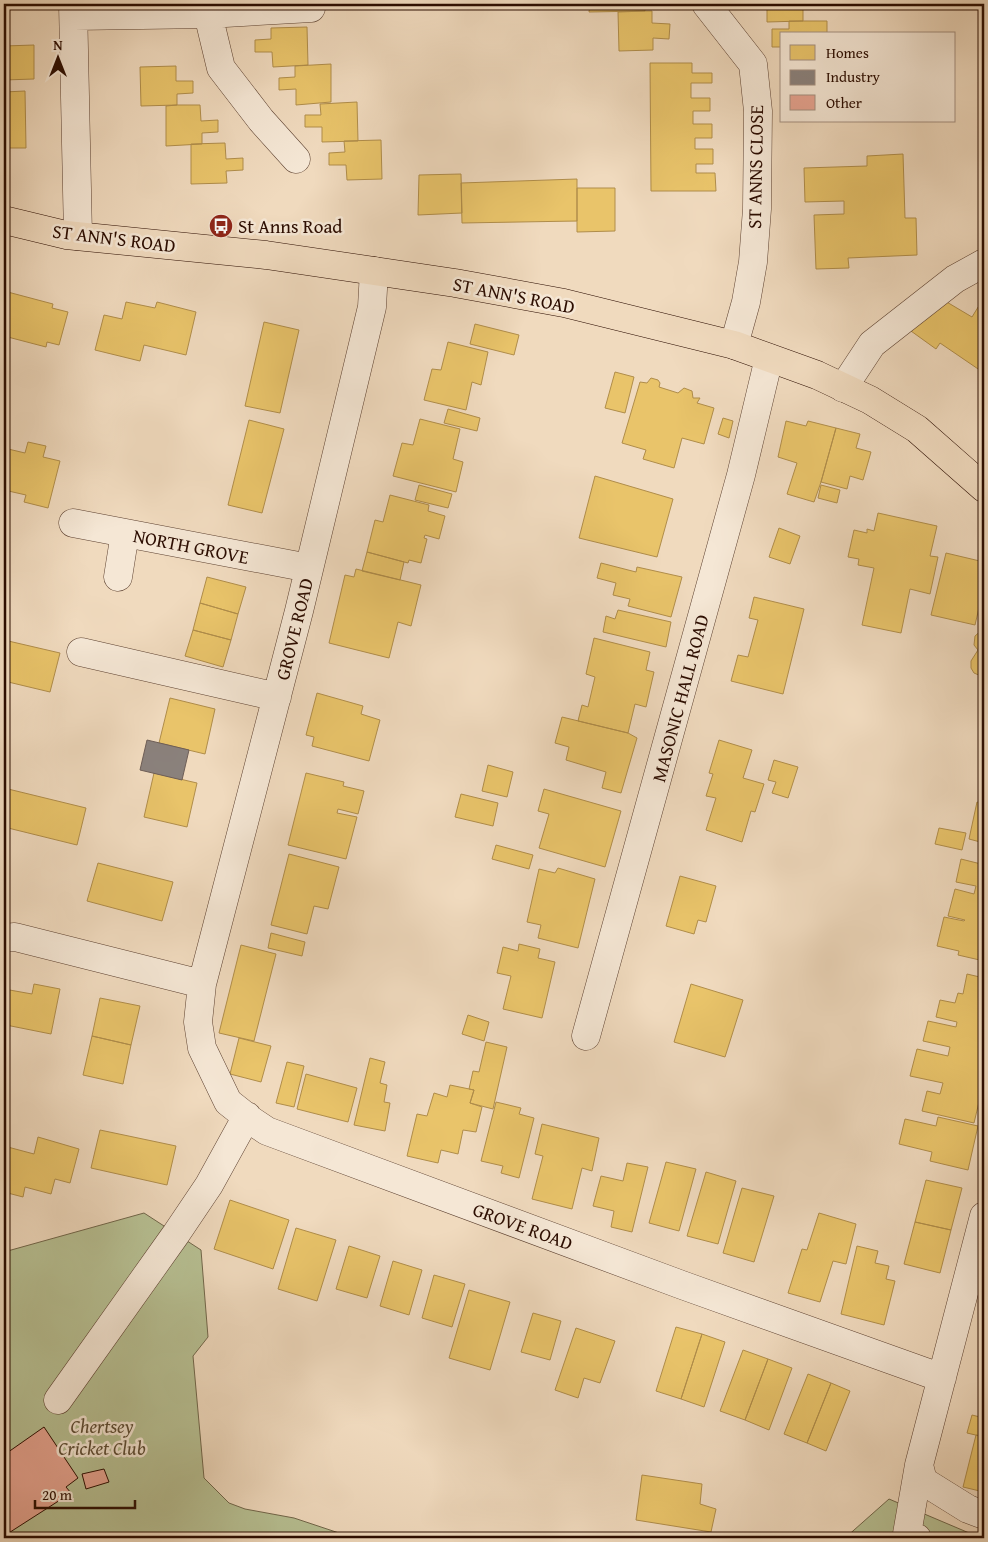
<svg xmlns="http://www.w3.org/2000/svg" width="988" height="1542" font-family="'Gentium Book Plus',serif">
	<style>
		.green { fill: #b7c093; stroke: #71664a }
		.homes { fill: #e9c46a; stroke: #b08d4a }
		.industry { fill: #8a817c; stroke: #6e5e57 }
		.building { fill: #e6a390; stroke: #2b0c00 }
		.lines { fill: none; stroke-linecap: round; stroke-linejoin: round }
		.minor-casing { stroke: #5c4030; stroke-width: 29 }
		.major-casing { stroke: #2b0c00; stroke-width: 29 }
		.minor { stroke: #f5e7d5; stroke-width: 28 }
		.major { stroke: #f0dabe; stroke-width: 28 }
		.labels { text-anchor: middle; dominant-baseline: central; stroke-width: 5; stroke-linejoin: round; paint-order: stroke }
		.street-label { font-size: 19px; fill: #2b0c00; stroke: #f5e7d5 }
		.poi-label { font-size: 19px; fill: #2b0c00; stroke: #f5e7d5; text-anchor: start }
		.park-label { font-size: 19px; font-style: italic; fill: #5c4b33; stroke: #f5e7d5 }
	</style>
	<rect width="100%" height="100%" fill="#f0dabe"/>
	<filter id="stains"><feTurbulence type="fractalNoise" baseFrequency=".004" numOctaves="4"/><feColorMatrix values="0 0 0 0 .2 0 0 0 0 .09 0 0 0 0 .02 0 0 0 .5 -.17"/></filter>
	<radialGradient id="worn" r=".72"><stop offset=".6" stop-color="#630" stop-opacity="0"/><stop offset="1" stop-color="#630" stop-opacity=".3"/></radialGradient>
	<!-- green -->
	<path class="green" d="M144,1213l57,37 7,87 -15,19 11,122 25,25 16,6 49,9 60,20h-350v-286z
		M889,1499l92,39h-136z"/>
	<!-- homes -->
	<path class="homes" d="M590,4h54l1,7 -56,1z
		M750,4h53v17l-36,1v-14l-17,-1z
		M645,11h7v12l18,1 -1,15 -16,-1v12l-34,1 -1,-39z
		M789,21h38v13h-45v13h-10v-18h17z
		M307,27l1,38 -35,2 -1,-15h-17v-12l16,-1v-11z
		M34,45v34l-30,1v-34z
		M650,63h42v10h20v10h-21v15h19v13h-17v13h19v14h-17v11h18v15h-17v9h19l1,18h-65z
		M331,64v38l-35,3v-16l-17,1v-12l16,-1v-11z
		M176,66v15h17v12l-16,1v11l-36,1 -1,-39z
		M25,91l1,57h-22v-56z
		M357,102l1,39 -36,1v-15h-17v-12h16l-1,-11z
		M177,105h23l1,16 17,-1v12l-16,1v11l-36,2v-40z
		M381,140l1,39 -35,1 -1,-15h-17v-12l16,-1 -1,-11z
		M225,143l1,16 17,-1v12l-17,1 1,12 -36,1v-40z
		M903,154l2,64h11l1,37 -69,3 1,10 -33,1 -2,-54 30,-1v-13l-39,1 -1,-34 63,-2v-10z
		M461,174l1,39 -44,2 1,-40z
		M577,179v42l-115,2 -1,-40z
		M577,188h38v43l-38,1z
		M4,291l49,13 -1,4 16,4 -9,33 -12,-3 -1,5 -42,-11z
		M940,298l32,19 8,-13 4,3v66l-44,-30 -4,6 -32,-23z
		M126,302l29,6 2,-6 39,10 -10,43 -42,-10 -4,16 -45,-11 9,-35 18,4z
		M264,322l35,8 -19,83 -35,-7z
		M475,324l44,11 -5,20 -44,-11z
		M448,342l40,10 -7,33 -9,-3 -6,28 -42,-10 8,-31 9,1z
		M615,372l19,5 -9,36 -20,-5z
		M651,378l7,2 2,3 -1,4 19,6 6,-5 8,3 1,7h7l-3,5 17,5 -10,36 -22,-6 -8,30 -31,-9 3,-9 -24,-7 18,-61 7,1z
		M448,409l32,9 -3,13 -33,-8z
		M723,418l10,3 -4,17 -11,-4z
		M420,419l40,10 -7,30 10,3 -7,30 -63,-16 9,-33 11,2z
		M249,420l35,9 -22,84 -34,-8z
		M786,421l20,5 2,-5 28,7 -15,54 -7,20 -27,-8 10,-31 -19,-6z
		M836,428l24,6 -4,14 15,4 -8,28 -13,-4 -3,13 -26,-7z
		M28,442l18,4 -3,11 17,4 -12,47 -24,-6 2,-7 -22,-5v-42l21,5z
		M595,476l78,23 -16,58 -78,-19z
		M419,485l33,9 -4,14 -33,-8z
		M821,485l19,5 -3,13 -19,-5z
		M390,495l39,10 -1,6 17,5 -6,23 -14,-4 -1,3 3,1 -6,24 -12,-3 -1,3 -41,-11 8,-32 8,2z
		M878,513l59,13 -7,30 8,1 -8,37 -20,-5 -9,44 -39,-8 12,-57 -16,-3 1,-6 -11,-2 6,-27 13,3v-4l7,2z
		M779,528l21,8 -10,28 -21,-7z
		M367,552l37,10 -4,18 -38,-9z
		M946,553l38,9v24l-9,39 -44,-10z
		M601,563l35,9 1,-5 45,10 -11,40 -43,-11 2,-7 -17,-4 3,-12 -19,-5z
		M356,569l65,16 -10,41 -13,-4 -9,36 -60,-15 16,-68 9,2z
		M207,577l39,10 -8,27 -38,-11z
		M754,597l50,12 -21,85 -52,-13 7,-26 10,2 10,-37 -9,-2z
		M200,603l38,11 -7,26 -38,-10z
		M618,610l53,12 -5,25 -63,-15 3,-16 9,3z
		M984,628v48h-3l-7,-3 -3,-5v-7l7,-11 -4,-5 1,-9z
		M193,630l38,10 -8,27 -38,-11z
		M594,638l56,14 -4,18 8,2 -8,35 -11,-3 -7,29 -50,-12 4,-16 6,2 7,-30 -9,-3z
		M4,640l56,13 -10,39 -46,-11z
		M317,693l46,13 -2,8 19,6 -11,41 -57,-15 2,-9 -8,-2z
		M170,698l45,11 -10,45 -46,-11z
		M562,717l66,16 9,5 -16,55 -19,-5 4,-16 -40,-12 3,-13 -14,-4z
		M719,740l33,10 -9,28 21,6 -9,28 -4,-1 -9,31 -36,-12 10,-32 -10,-2 7,-22 -4,-1z
		M774,760l24,7 -10,31 -16,-5 4,-11 -8,-2z
		M488,765l25,7 -6,25 -25,-6z
		M154,773l43,10 -10,44 -43,-10z
		M306,773l38,9 -1,4 21,5 -6,23 -20,-5 -1,4 20,4 -11,42 -58,-14z
		M4,788l82,20 -9,37 -73,-18z
		M544,789l77,22 -16,56 -66,-19 10,-34 -11,-3z
		M461,794l37,9 -5,23 -38,-9z
		M977,802l7,2v39l-15,-4z
		M939,828l27,5 -4,17 -27,-6z
		M496,845l37,10 -4,14 -37,-10z
		M289,854l50,13 -11,42 -14,-3 -7,28 -36,-9z
		M982,858l2,1v102l-26,-6 1,-4 -22,-5 7,-29 20,4 1,-1 -17,-4 7,-27 19,5 2,-8 -20,-4 5,-23 20,5z
		M98,863l75,19 -11,39 -75,-20z
		M558,868l37,11 -17,69 -40,-10 3,-13 -14,-3 12,-53 16,4z
		M680,876l36,10 -10,36 -8,-2 -4,14 -28,-8z
		M271,933l34,9 -3,14 -34,-8z
		M519,944l21,5 -2,9 17,4 -13,56 -39,-9 8,-33 -14,-3 6,-26 15,4z
		M241,945l35,9 -22,87 -35,-8z
		M967,974l17,4v47l-3,14 3,1v41l-10,42 -52,-12 5,-20 13,3 3,-11 -33,-7 7,-27 31,7 2,-9 -27,-6 5,-20 28,6 1,-5 -21,-5 4,-17 15,3 3,-10 5,1z
		M34,984l26,5 -9,45 -45,-9 -2,9v-45l28,5z
		M691,984l52,16 -18,57 -51,-15z
		M100,998l40,8 -9,39 -39,-9z
		M468,1015l21,7 -5,19 -22,-7z
		M92,1036l39,9 -8,39 -40,-9z
		M239,1038l32,8 -10,36 -31,-8z
		M486,1042l21,5 -14,62 -23,-6 4,-13 -5,-1 4,-18 6,1z
		M370,1058l15,4 -5,21 7,2 -3,17 6,1 -5,28 -31,-6z
		M287,1062l17,4 -10,41 -18,-4z
		M306,1074l51,14 -9,34 -51,-13z
		M450,1085l24,5 -4,13 12,4 -6,25 -13,-2 -5,24 -17,-4 -3,13 -31,-7 10,-42 10,2 7,-23 13,4z
		M496,1102l25,6 -2,6 15,4 -15,60 -18,-5 2,-7 -22,-5z
		M938,1117l40,9 -10,44 -38,-9 2,-9 -33,-8 6,-25 31,7z
		M542,1124l57,14 -7,33 -10,-3 -10,41 -40,-10 11,-43 -8,-2z
		M100,1130l76,16 -9,39 -76,-17z
		M38,1137l41,12 -9,34 -15,-4 -4,15 -26,-7 -2,10 -19,-5v-46l30,8z
		M666,1162l30,7 -17,62 -30,-8z
		M627,1163l21,4 -16,65 -21,-5 3,-16 -21,-5 8,-30 22,5z
		M706,1172l30,9 -18,63 -31,-8z
		M926,1180l36,8 -11,42 -36,-8z
		M742,1188l32,8 -20,66 -31,-9z
		M230,1200l59,20 -16,49 -59,-20z
		M819,1213l37,11 -10,40 -13,-3 -13,41 -32,-9 14,-44 5,1z
		M915,1222l36,8 -11,43 -36,-9z
		M296,1228l40,12 -19,61 -39,-12z
		M349,1246l31,10 -13,42 -31,-9z
		M857,1246l21,5 -3,12 14,3 -3,13 9,2 -11,44 -43,-11z
		M393,1261l29,9 -13,45 -29,-9z
		M434,1275l31,9 -13,43 -30,-9z
		M469,1290l41,12 -20,68 -41,-12z
		M533,1313l28,8 -11,39 -29,-8z
		M676,1327l26,7 -21,65 -25,-8z
		M576,1328l39,13 -15,42 -16,-5 -6,20 -23,-8z
		M702,1334l23,8 -21,65 -23,-8z
		M743,1350l25,9 -23,61 -25,-9z
		M768,1359l24,9 -23,62 -24,-10z
		M808,1374l23,9 -24,60 -23,-9z
		M831,1383l19,8 -24,60 -19,-8z
		M984,1400v37l-17,-4 5,-18 8,2z
		M976,1435l8,2v55l-21,-5z
		M642,1475l60,9 -2,20 16,5 -5,23 -75,-12z"/>
	<!-- industry -->
	<path class="industry" d="M147,740l42,10 -7,30 -42,-10z"/>
	<!-- building -->
	<path class="building" d="M44,1427l34,51 -12,9 5,6 -67,43v-81z
		M104,1469l5,13 -23,7 -4,-15z"/>
	<g class="lines">
		<!-- minor casing -->
		<g class="minor-casing">
			<path id="minor" d="M73,4l5,232
				M706,4l47,60 5,47 -1,98 -4,53 -7,40 -12,43
				M208,14l13,54 40,52 35,39
				M74,16l134,-2 103,-6
				M374,271l-2,36 -73,304 -97,373 -4,38 4,26 26,54 24,19 15,10 415,154 260,93
				M843,388l29,-44 83,-65 29,-16
				M73,523l236,45
				M118,577l7,-44
				M81,652l196,45
				M4,938l11,-1 187,47
				M586,1036l155,-561 28,-117
				M58,1400l118,-166 33,-49 38,-69
				M919,1465l4,16 45,28 16,6
				M917,1538l-10,-4 12,-69 65,-249"/>
		</g>
		<!-- major casing -->
		<g class="major-casing">
			<path id="major" d="M4,220l62,15 200,20 189,28 109,20 170,42 83,30 53,25 47,29 67,59"/>
		</g>
		<!-- minor -->
		<use href="#minor" class="minor"/>
		<!-- major -->
		<use href="#major" class="major"/>
	</g>
	<!-- icons -->
	<defs>
		<g id="bus-disc" transform="scale(1.25)"><circle r="9.5" fill="#8f2418" stroke="#f5e7d5"/><path d="M-5-6H5V4H4V6H2V4H-2V6H-4V4H-5ZM-3.5-4V0h7V-4ZM-3.5 1.2v1.5H-2V1.2ZM2 1.2v1.5H3.5V1.2Z" fill="#fff"/></g>
	</defs>
	<g fill-rule="evenodd">
		<use href="#bus-disc" x="221" y="226"/>
	</g>
	<g class="labels">
		<!-- street labels -->
		<g class="street-label">
			<text transform="translate(755 167) rotate(-89)">ST ANNS CLOSE</text>
			<text transform="translate(114 238) rotate(7)">ST ANN'S ROAD</text>
			<text transform="translate(514 295) rotate(11)">ST ANN'S ROAD</text>
			<text transform="translate(191 546) rotate(11)">NORTH GROVE</text>
			<text transform="translate(294 629) rotate(-76)">GROVE ROAD</text>
			<text transform="translate(680 698) rotate(-75)">MASONIC HALL ROAD</text>
			<text transform="translate(523 1226) rotate(20)">GROVE ROAD</text>
		</g>
		<!-- poi labels -->
		<g class="poi-label">
			<text x="238" y="226">St Anns Road</text>
		</g>
		<!-- park labels -->
		<g class="park-label">
			<text x="102" y="1426">Chertsey<tspan x="102" dy="22">Cricket Club</tspan></text>
		</g>
	</g>
	<!-- margin -->
	<rect width="988" height="1542" fill="none" stroke="#f0dabe" stroke-width="20"/>
	<rect x="5" y="5" width="978" height="1532" fill="none" stroke="#2b0c00" stroke-width="2.5"/>
	<rect x="10" y="10" width="968" height="1522" fill="none" stroke="#2b0c00"/>
	<!-- legend -->
	<rect x="780" y="32" width="175" height="90" fill="#f5e7d5" stroke="#a48f80"/>
	<rect x="790" y="45" width="25" height="15" fill="#e9c46a" stroke="#a48f80"/>
	<text x="826" y="58" font-size="15" fill="#2b0c00">Homes</text>
	<rect x="790" y="70" width="25" height="15" fill="#8a817c" stroke="#a48f80"/>
	<text x="826" y="82" font-size="15" fill="#2b0c00">Industry</text>
	<rect x="790" y="95" width="25" height="15" fill="#e6a390" stroke="#a48f80"/>
	<text x="826" y="108" font-size="15" fill="#2b0c00">Other</text>
	<!-- north arrow -->
	<g transform="translate(58 58)" stroke="#f5e7d5" stroke-width="4" paint-order="stroke">
	<path d="M0-4L9 19L0 12L-9 19Z" fill="#2b0c00"/>
	<text y="-8" font-size="14" font-weight="bold" text-anchor="middle" fill="#2b0c00">N</text>
	</g>
	<!-- scale -->
	<path d="M35 1500v8h100v-8" fill="none" stroke="#2b0c00" stroke-width="2.5"/>
	<text x="42" y="1500" font-size="15" fill="#2b0c00" stroke="#f5e7d5" stroke-width="4" paint-order="stroke">20 m</text>
	<rect width="100%" height="100%" filter="url(#stains)"/>
	<rect width="100%" height="100%" fill="url(#worn)"/>
</svg>
